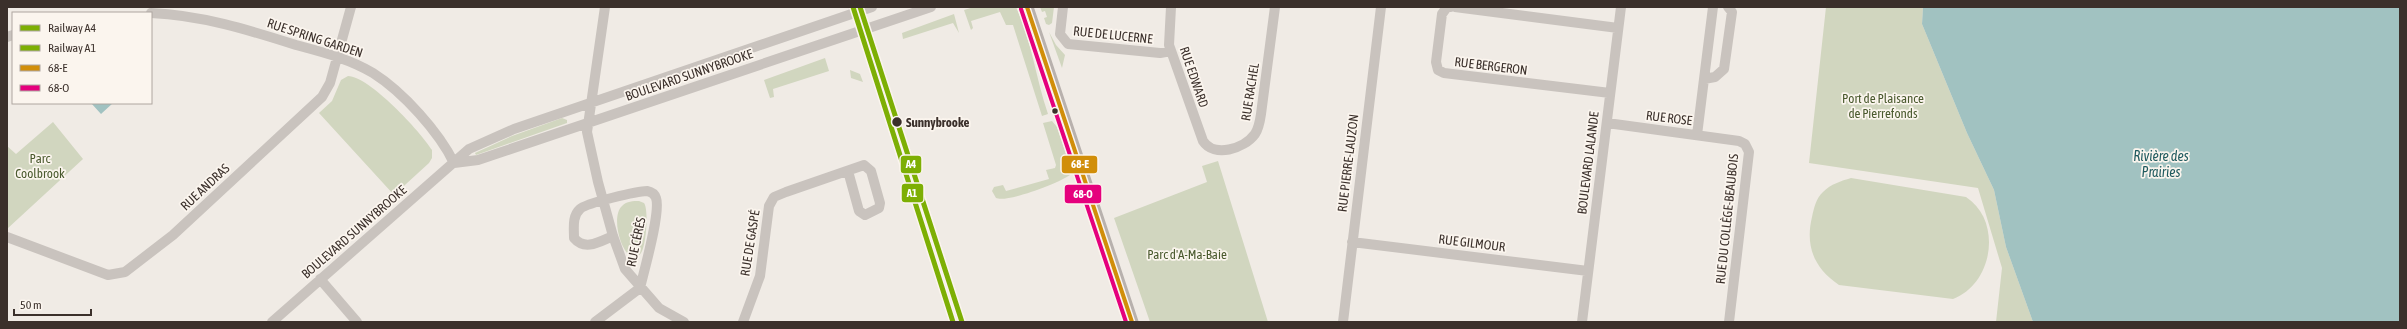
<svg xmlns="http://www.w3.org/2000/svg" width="2407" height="329" font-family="'Asap Condensed',sans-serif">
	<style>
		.green { fill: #d1d6bf }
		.water { fill: #a1c2c1 }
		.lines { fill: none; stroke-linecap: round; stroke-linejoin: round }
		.minor { stroke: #c9c3be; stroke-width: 10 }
		.major { stroke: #b8b1ad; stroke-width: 13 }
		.bus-1-casing { stroke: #fbf5ee; stroke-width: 7 }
		.bus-2-casing { stroke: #fbf5ee; stroke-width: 7 }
		.bus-1 { stroke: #d18e09; stroke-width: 4 }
		.bus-2 { stroke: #e5007d; stroke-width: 4 }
		.rail-1-casing { stroke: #fbf5ee; stroke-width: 8 }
		.rail-2-casing { stroke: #fbf5ee; stroke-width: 8 }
		.rail-1 { stroke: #7daf04; stroke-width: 5 }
		.rail-2 { stroke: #7daf04; stroke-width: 5 }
		.bus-dot { fill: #3b302b; stroke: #fbf5ee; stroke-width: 1.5 }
		.labels { text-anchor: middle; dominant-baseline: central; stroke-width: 3.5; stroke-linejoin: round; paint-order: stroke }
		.street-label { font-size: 13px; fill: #3b302b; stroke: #fbf5ee }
		.park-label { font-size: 13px; fill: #4a5a2e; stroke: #fbf5ee }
		.stop-label { font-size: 13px; font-weight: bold; fill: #3b302b; stroke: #fbf5ee; text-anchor: start }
		.water-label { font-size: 14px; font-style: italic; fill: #1f5a5e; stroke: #fbf5ee }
		.line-badge { stroke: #fbf5ee; stroke-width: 1.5 }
		.badge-label { font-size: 11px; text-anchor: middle; font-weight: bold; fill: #fff }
	</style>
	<rect width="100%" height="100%" fill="#f0ebe5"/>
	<!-- green -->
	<path class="green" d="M974,7h42c16,35 20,72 32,107l-6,2 -29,-91h-7l-6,-13 -29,9 2,7 -2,2 -7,-20z
		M1040,7h14l-2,16 -3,2 -3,-1 -2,-6 3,-1 -2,-6 -3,1z
		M1826,7h97l-1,17 45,109 27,57 12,57 27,75h-37l6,-54 -24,-80 -169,-25z
		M954,14l5,19 -6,-10 -50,16 -1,-6z
		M1049,32l7,13 9,10 -3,13z
		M825,58l4,13 -56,18 1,8 -4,1 -6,-18z
		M850,70l10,4 3,8 -12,-4z
		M348,76c21,0 73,56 84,74v8l-3,5 -35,32 -75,-82 13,-12 9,-21z
		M562,118l5,2v3l-91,32 -1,-2 37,-17z
		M1052,121l5,6 14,42 -1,6c-11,8 -63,28 -74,23l-4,-7 2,-4 9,-2 3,6 43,-12 -3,-9 9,-2 1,-3 -13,-42z
		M53,122l30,37 -76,70v-83l9,8z
		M1218,161l50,161h-118l-36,-104 93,-36 -5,-16z
		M1851,178l115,19c37,24 27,87 -13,102l-114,-14c-25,-17 -34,-39 -27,-68 2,-9 4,-19 11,-25 8,-8 18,-11 28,-14z
		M639,201l5,2c5,7 2,43 -3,50 -2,3 -5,4 -8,5 -13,-6 -22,-42 -11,-52 5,-5 11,-5 17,-5z"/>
	<!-- water -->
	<path class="water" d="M1923,7h477v315h-367l-27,-75 -12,-57 -27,-57 -45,-109z
		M91,103h22l-12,11z"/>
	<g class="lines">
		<!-- minor -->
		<path class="minor" d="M605,7l-18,125 11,50 15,54 12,33 34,39 25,14
			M1063,7l-3,27 8,10 92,9 11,-2
			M1171,7l-2,38 34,96c11,17 41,8 52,-7 4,-6 5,-13 6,-20l14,-107
			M1451,7h-4l-5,7 -6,48 2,8 6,3 166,20
			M1455,7l163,21
			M151,13c50,2 98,17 145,32 26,7 54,14 77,28 30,19 66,59 81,90
			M7,37l6,-2
			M1704,79l11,-2 9,-8 8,-57 -4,-5
			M1607,123l132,18 6,3 4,8 -20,170
			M1697,135l16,-128
			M454,163l24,-3 453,-153
			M613,236c-14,6 -28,15 -39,2 0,-10 -2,-22 6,-29 6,-6 58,-18 67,-18 5,1 8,4 9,7 5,14 -12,73 -16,90
			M7,237l101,38 17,-3 48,-37 149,-138 8,-14 21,-76
			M1352,242l236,29
			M320,279l37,43
			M272,322l197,-173 45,-20 358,-122
			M595,322l45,-34
			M743,322l17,-46 9,-70 5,-9 12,-5 78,-27 7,6 9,32 -1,5 -14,7 -6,-4 -11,-40
			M1343,322l38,-315
			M1582,322l39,-315"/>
		<!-- major -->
		<path class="major" d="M1027,7l105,315"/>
		<!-- bus-1 casing -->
		<g class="bus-1-casing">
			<path id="bus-1" d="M1027,7l105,315"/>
		</g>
		<!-- bus-2 casing -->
		<g class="bus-2-casing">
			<path id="bus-2" d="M1021,9l105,313"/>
		</g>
		<!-- bus-1 -->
		<use href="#bus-1" class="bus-1"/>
		<!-- bus-2 -->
		<use href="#bus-2" class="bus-2"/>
		<!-- rail-1 casing -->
		<g class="rail-1-casing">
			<path id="rail-1" d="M860,7l102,315"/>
		</g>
		<!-- rail-2 casing -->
		<g class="rail-2-casing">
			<path id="rail-2" d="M853,7l100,315"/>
		</g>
		<!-- rail-1 -->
		<use href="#rail-1" class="rail-1"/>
		<!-- rail-2 -->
		<use href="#rail-2" class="rail-2"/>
	</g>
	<!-- markers -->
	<g class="bus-dot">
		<circle cx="1055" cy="111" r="3.5"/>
		<circle cx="897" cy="122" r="5.5"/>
	</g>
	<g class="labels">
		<!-- street labels -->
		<g class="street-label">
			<text transform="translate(1113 35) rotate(6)">RUE DE LUCERNE</text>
			<text transform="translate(315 38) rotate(18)">RUE SPRING GARDEN</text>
			<text transform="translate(1491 66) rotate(7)">RUE BERGERON</text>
			<text transform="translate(689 75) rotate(-19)">BOULEVARD SUNNYBROOKE</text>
			<text transform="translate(1194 77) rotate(71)">RUE EDWARD</text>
			<text transform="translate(1250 92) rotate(-81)">RUE RACHEL</text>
			<text transform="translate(1669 118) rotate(7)">RUE ROSE</text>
			<text transform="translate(1348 163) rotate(-83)">RUE PIERRE-LAUZON</text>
			<text transform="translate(1588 163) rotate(-83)">BOULEVARD LALANDE</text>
			<text transform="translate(205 187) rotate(-43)">RUE ANDRAS</text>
			<text transform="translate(1727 219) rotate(-84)">RUE DU COLLÈGE-BEAUBOIS</text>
			<text transform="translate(354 232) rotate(-41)">BOULEVARD SUNNYBROOKE</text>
			<text transform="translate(636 242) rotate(-78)">RUE CÉRÈS</text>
			<text transform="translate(750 243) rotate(-81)">RUE DE GASPÉ</text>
			<text transform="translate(1472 243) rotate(7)">RUE GILMOUR</text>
		</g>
		<!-- park labels -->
		<g class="park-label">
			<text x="1883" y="98">Port de Plaisance<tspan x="1883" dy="15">de Pierrefonds</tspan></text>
			<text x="40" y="158">Parc<tspan x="40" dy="15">Coolbrook</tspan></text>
			<text x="1187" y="254">Parc d'A-Ma-Baie</text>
		</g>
		<!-- stop labels -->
		<g class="stop-label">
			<text x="906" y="122">Sunnybrooke</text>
		</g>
		<!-- water labels -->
		<g class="water-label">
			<text x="2161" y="156">Rivière des<tspan x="2161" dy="16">Prairies</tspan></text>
		</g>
	</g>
	<g class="line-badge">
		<rect x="900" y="155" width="22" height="19" rx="4" fill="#7daf04"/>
		<rect x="1061" y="155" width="37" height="19" rx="4" fill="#d18e09"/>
		<rect x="901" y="183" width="23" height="20" rx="4" fill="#7daf04"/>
		<rect x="1064" y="184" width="38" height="20" rx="4" fill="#e5007d"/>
	</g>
	<g class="badge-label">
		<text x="911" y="168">A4</text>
		<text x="1080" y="168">68-E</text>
		<text x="912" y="197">A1</text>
		<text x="1083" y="198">68-O</text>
	</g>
	<!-- border -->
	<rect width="2407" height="329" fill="none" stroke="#3b302b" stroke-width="16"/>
	<!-- legend -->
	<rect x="12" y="12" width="140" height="92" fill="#fbf5ee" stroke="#aea6a0"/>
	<rect x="20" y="25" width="20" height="6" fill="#7daf04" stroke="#aea6a0"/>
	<text x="48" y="32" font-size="12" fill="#3b302b">Railway A4</text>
	<rect x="20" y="45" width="20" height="6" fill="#7daf04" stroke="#aea6a0"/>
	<text x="48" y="52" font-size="12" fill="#3b302b">Railway A1</text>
	<rect x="20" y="65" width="20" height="6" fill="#d18e09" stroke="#aea6a0"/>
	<text x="48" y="72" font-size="12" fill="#3b302b">68-E</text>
	<rect x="20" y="85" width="20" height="6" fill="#e5007d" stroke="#aea6a0"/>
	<text x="48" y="92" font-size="12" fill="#3b302b">68-O</text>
	<!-- scale -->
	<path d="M14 309v6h77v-6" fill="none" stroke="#3b302b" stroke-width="2"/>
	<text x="20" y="309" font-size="12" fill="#3b302b" stroke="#fbf5ee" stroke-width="3" paint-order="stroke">50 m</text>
</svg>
